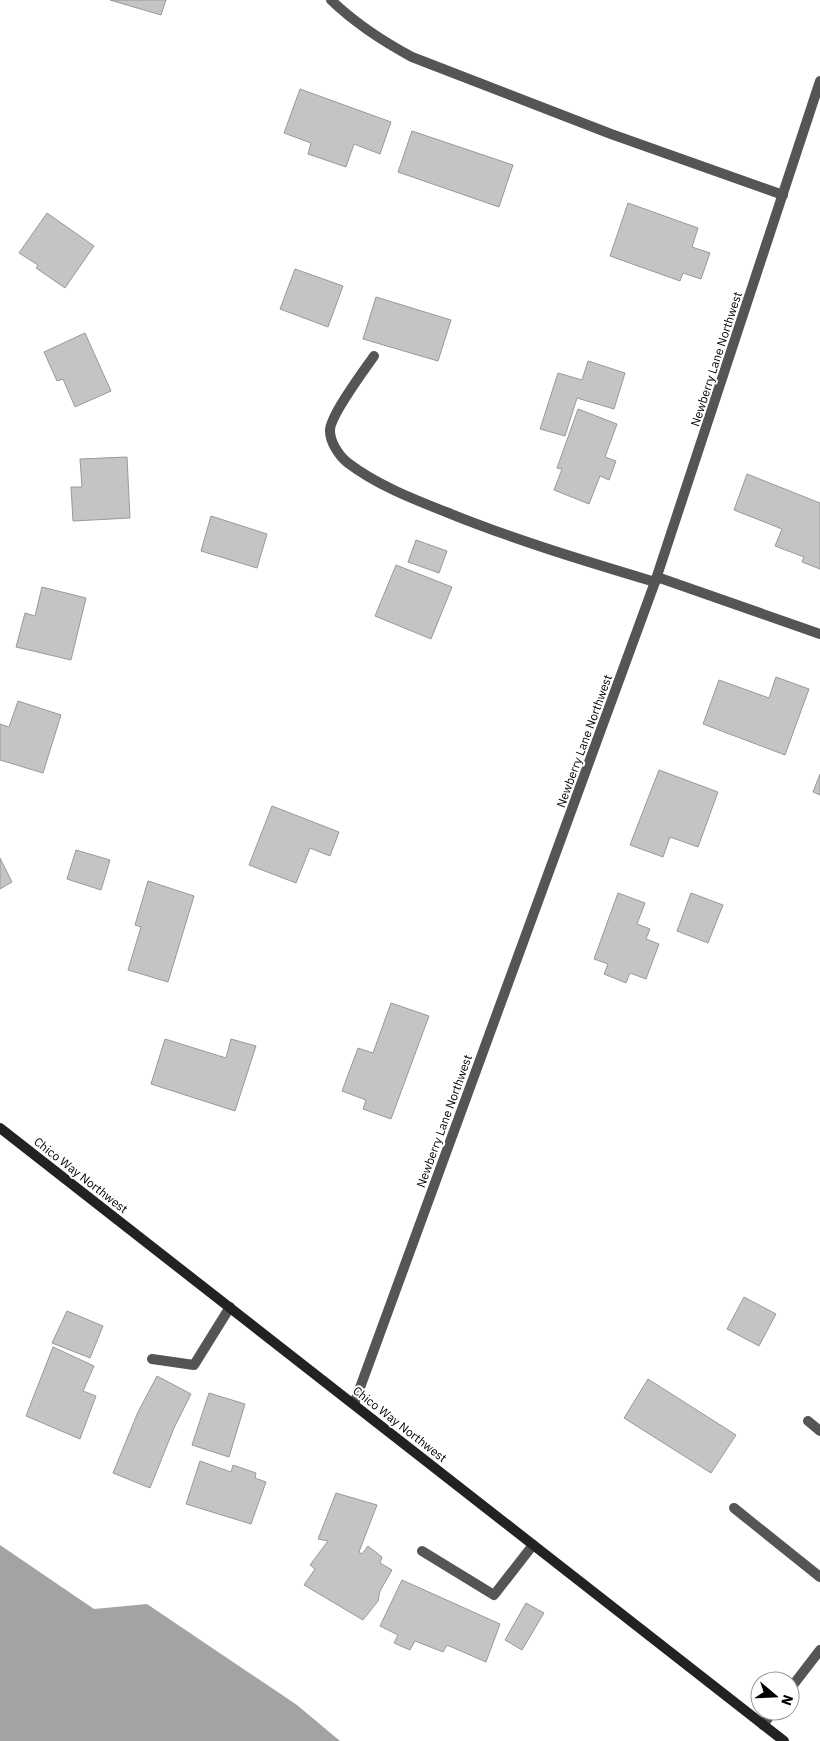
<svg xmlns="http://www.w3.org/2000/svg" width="820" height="1741" font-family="'IBM Plex Sans',sans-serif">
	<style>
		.water { fill: #a3a3a3 }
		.building { fill: #c4c4c4; stroke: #999 }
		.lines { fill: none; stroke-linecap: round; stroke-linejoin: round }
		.lane { stroke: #555; stroke-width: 10 }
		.street { stroke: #555; stroke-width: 10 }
		.secondary { stroke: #222; stroke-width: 10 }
		.labels { text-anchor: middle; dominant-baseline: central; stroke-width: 4; stroke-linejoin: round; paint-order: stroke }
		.street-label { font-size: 12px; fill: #000; stroke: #fff }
	</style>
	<rect width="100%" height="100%" fill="#fff"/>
	<!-- water -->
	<path class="water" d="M0,1545l94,64 53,-5 150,101 43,36h-340z"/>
	<!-- building -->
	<path class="building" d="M110,0h56l-5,15z
		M300,89l91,33 -11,32 -26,-10 -8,23 -38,-13 3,-11 -27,-10z
		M412,131l101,34 -14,42 -101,-35z
		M628,203l70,25 -6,19 18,6 -9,26 -18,-6 -3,8 -70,-25z
		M47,213l47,33 -29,42 -29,-20 2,-3 -19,-12z
		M295,269l48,17 -15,41 -48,-18z
		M376,297l75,23 -13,41 -75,-22z
		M85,333l26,58 -36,16 -12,-28 -6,2 -13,-29z
		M588,361l37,12 -11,36 -37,-11 -12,38 -25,-7 18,-56 24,7z
		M578,409l39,15 -12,33 11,4 -7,19 -9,-4 -11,28 -35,-14 8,-21 -5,-1z
		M127,457l3,61 -57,3 -2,-34h11l-2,-28z
		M747,474l73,29v66l-18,-7 2,-5 -29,-11 7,-17 -48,-19z
		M211,516l56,18 -10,34 -56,-17z
		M416,540l31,11 -8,22 -31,-11z
		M396,565l56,22 -21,52 -56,-23z
		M42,587l44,11 -15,62 -55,-13 9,-34 10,3z
		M776,677l33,12 -24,66 -82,-31 16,-44 50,18z
		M18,701l43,14 -18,58 -43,-13v-36l9,3z
		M659,770l59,22 -20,55 -28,-10 -7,20 -33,-12z
		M820,774v21l-7,-3z
		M272,806l67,26 -9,24 -20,-8 -14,35 -47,-18z
		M76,850l34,10 -9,30 -34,-11z
		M0,858l12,24 -12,7z
		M148,881l46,15 -26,86 -40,-12 13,-43 -6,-2z
		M618,893l27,10 -8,21 13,5 -4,10 13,5 -13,35 -16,-6 -4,10 -22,-9 4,-10 -14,-5z
		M691,893l32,12 -15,38 -31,-12z
		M391,1003l38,13 -38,103 -28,-10 3,-9 -24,-9 16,-43 15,5z
		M165,1039l61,19 5,-19 25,7 -21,65 -84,-27z
		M744,1297l32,17 -17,32 -32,-17z
		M67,1311l36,15 -13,32 -38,-15z
		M53,1347l41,19 -11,25 13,5 -16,43 -54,-23z
		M157,1376l34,18 -17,34 -24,60 -37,-15 25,-61z
		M648,1379l88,56 -25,38 -87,-55z
		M209,1393l36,11 -16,53 -37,-12z
		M200,1461l31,11 2,-7 23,8 -1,5 11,4 -15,42 -65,-20z
		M336,1493l41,12 -18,47 3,2 6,-8 14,11 -2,6 12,7 -12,21 -2,10 -15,19 -59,-35 11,-16 -5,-4 18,-24 -10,-2z
		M402,1580l98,44 -14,38 -39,-17 -4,7 -28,-11 -5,9 -16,-7 4,-8 -18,-9z
		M526,1603l18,10 -22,37 -17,-10z"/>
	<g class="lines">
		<!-- lane -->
		<path class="lane" d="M331,0c25,24 51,41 81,57l199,77 172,61
			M374,356c-9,13 -45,61 -44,75 0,11 9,25 18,32 29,22 65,36 98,49 69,28 139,49 209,70
			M152,1359l42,6 36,-58
			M808,1421l12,10
			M734,1508l86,69
			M422,1551l72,44 39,-50
			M790,1689l30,-39
			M763,1725l10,-14"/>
		<!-- street -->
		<path class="street" d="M657,577l163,57
			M354,1404l301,-822 165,-501"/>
		<!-- secondary -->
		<path class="secondary" d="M0,1128l784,613"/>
	</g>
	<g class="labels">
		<!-- street labels -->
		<g class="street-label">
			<text transform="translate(716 359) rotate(-72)">Newberry Lane Northwest</text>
			<text transform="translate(584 741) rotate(-70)">Newberry Lane Northwest</text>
			<text transform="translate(444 1121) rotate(-70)">Newberry Lane Northwest</text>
			<text transform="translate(81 1175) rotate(38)">Chico Way Northwest</text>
			<text transform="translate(400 1424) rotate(38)">Chico Way Northwest</text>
		</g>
	</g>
	<!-- north arrow -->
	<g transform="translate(775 1696) rotate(109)"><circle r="24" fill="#ffffff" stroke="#999999"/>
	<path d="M0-4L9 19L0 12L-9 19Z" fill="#000000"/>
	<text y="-8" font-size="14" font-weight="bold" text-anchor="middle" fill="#000000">N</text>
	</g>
</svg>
